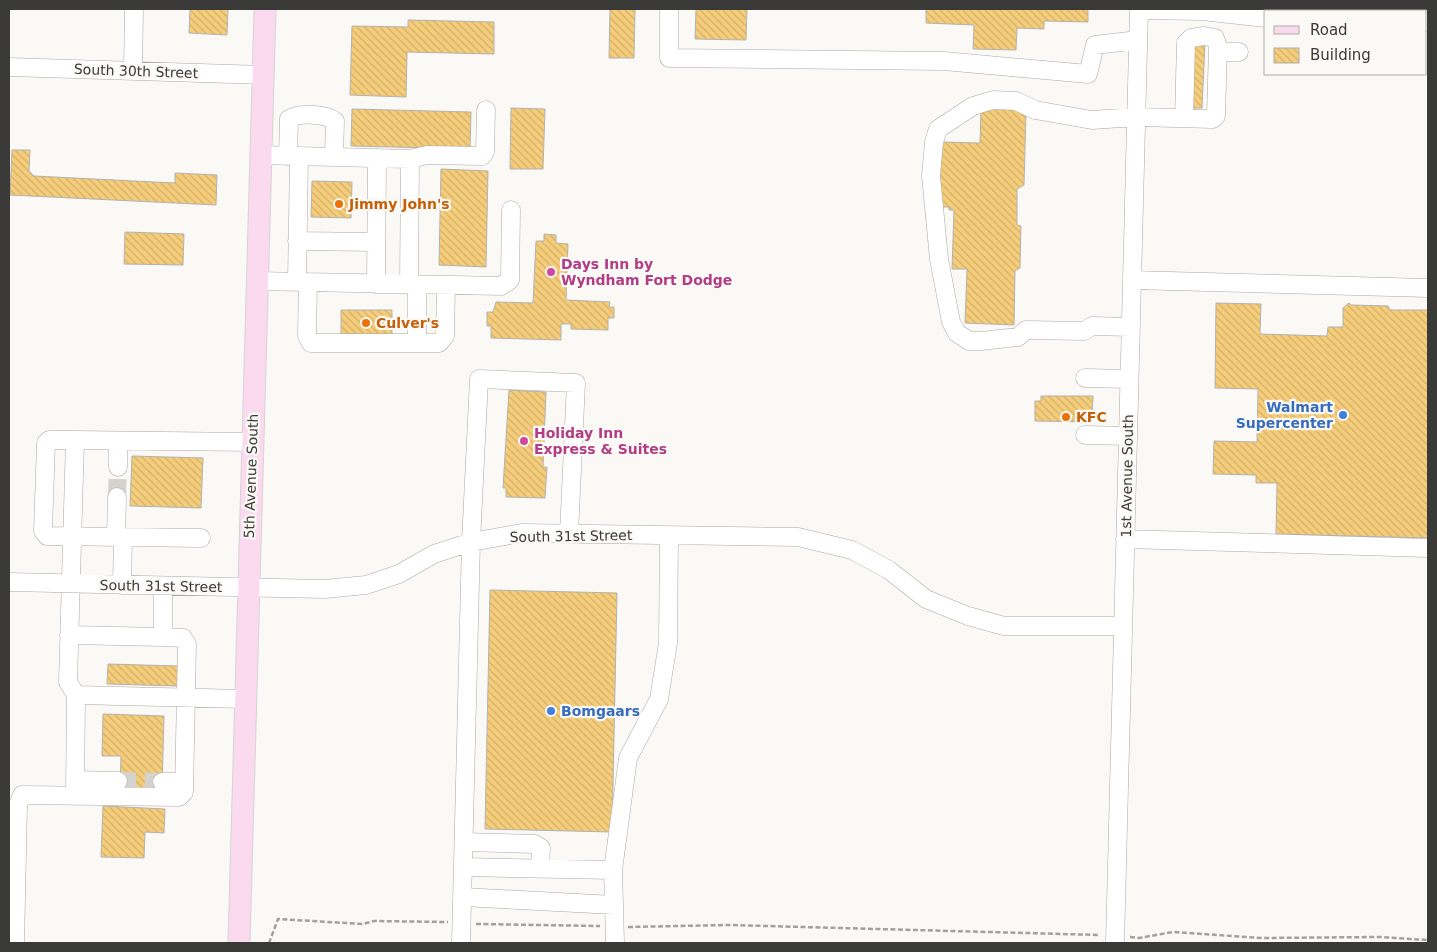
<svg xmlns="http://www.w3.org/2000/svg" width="1437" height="952" font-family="'DejaVu Sans',sans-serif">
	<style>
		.building { fill: url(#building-back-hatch); stroke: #b3b2ae }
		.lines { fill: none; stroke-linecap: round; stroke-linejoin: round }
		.minor-tunnel { stroke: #d4d3cf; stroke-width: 18; stroke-dasharray: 18 9; stroke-linecap: butt }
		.minor-casing { stroke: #aaa8a5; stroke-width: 19 }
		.major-casing { stroke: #d4d4d3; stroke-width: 23 }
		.path { stroke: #a3a19e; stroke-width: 2.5; stroke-dasharray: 5 2.5; stroke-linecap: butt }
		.minor { stroke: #fff; stroke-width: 18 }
		.major { stroke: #fbdaef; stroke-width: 21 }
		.food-dot { fill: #e8710a; stroke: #fbf9f5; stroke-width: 2 }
		.hotel-dot { fill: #d1479c; stroke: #fbf9f5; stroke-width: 2 }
		.shop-dot { fill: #3f7fe0; stroke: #fbf9f5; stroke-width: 2 }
		.labels { text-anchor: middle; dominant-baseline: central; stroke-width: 4.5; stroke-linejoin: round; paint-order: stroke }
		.street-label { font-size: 14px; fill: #3a3a38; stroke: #fbf9f5 }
		.food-label { font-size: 14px; font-weight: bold; fill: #c56008; stroke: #fbf9f5; text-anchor: start }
		.hotel-label { font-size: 14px; font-weight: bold; fill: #b23c85; stroke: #fbf9f5; text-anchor: start }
		.shop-label { font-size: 14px; font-weight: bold; fill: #366cbe; stroke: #fbf9f5; text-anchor: end }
	</style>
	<defs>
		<pattern id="building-back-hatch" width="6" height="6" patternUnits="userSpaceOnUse" patternTransform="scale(1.25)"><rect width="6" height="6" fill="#f5cd7b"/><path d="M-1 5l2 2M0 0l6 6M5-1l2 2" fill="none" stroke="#d3b16b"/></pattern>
	</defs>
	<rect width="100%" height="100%" fill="#fbf9f5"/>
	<!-- building -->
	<path class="building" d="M190,9h38l-1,26 -38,-2z
		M610,9h25l-1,49h-25z
		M685,9h62l-1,31 -51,-1 1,-30z
		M926,9h162v13l-44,-1v8l-27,-1 -1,22 -43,-1 1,-24 -48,-2z
		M408,20l86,2v32l-87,-2 -1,45 -56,-2 2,-69 56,1z
		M1191,42h14l-3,66h-13z
		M511,108l34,1 -2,60h-33z
		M981,108l45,2 -2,75 -7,4v36l4,1 -1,42 -5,3 -1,54 -49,-2 2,-54h-15l2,-59h-5v-3h-10l2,-65 39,1z
		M352,109l119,3 -1,37 -119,-3z
		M12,150h18l-1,21 5,5 141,7v-10l42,2 -1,30 -206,-10z
		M441,169l47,2 -2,96 -47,-2z
		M312,181l40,1 -1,36 -40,-1z
		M125,232l59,2 -1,31 -59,-1z
		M544,234l12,1v8l12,1 -2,56 44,2 -1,5h5v11h-6v12l-37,-1v-5h-10v16l-70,-2v-12h-4v-14h6l3,-10 37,1 3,-62h8z
		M1216,303l45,1 -1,30 67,2 1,-9h15v-19l6,-5 2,2 37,1 2,4h38v228l-152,-4 1,-51h-21v-8l-43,-1 1,-33 43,1 1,-53 -43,-1z
		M341,310h51v26h-51z
		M509,390l37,2 -3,75h4l-2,31 -39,-1v-9h-3z
		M1041,396h52l-1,26 -57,-1v-20h6z
		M132,456l71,2 -2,50 -71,-2z
		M490,590l127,3 -5,239 -127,-3z
		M108,664l70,2v20l-71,-2z
		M103,714l61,2 -2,73 -42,-2 1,-31h-19z
		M103,806l62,3 -1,24 -19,-1 -1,26 -43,-1z"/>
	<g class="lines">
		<!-- minor-tunnel -->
		<path class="minor-tunnel" d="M117,497l1,-30
			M118,781l44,1"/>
		<!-- minor casing -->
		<g class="minor-casing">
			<path id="minor" d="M669,9v49l275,3 144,13 7,-29 43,-5
				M1139,10l63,1 64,7
				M1426,22h2
				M1218,52h21
				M9,67l254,8
				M133,71l1,-62
				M260,155l150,4 -1,126
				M288,156l1,-37c10,-7 37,-5 46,2l-1,36
				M410,159l17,-4 55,1 3,-4 1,-42
				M297,241l79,1
				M1132,280l296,8
				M256,281l245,5 9,-6 1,-70
				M297,282l2,-126
				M308,282l-1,54 4,7h128l6,-7 1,-50
				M376,284l1,-126
				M1131,327l-39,-1 -8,5 -58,-1 -8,7 -37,4h-12l-12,-8 -6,-11 -12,-63 -8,-83 3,-34 4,-13 35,-23 20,-6 23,1 19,9 57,10 44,-3 77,2 3,-3 2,-69 -3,-9 -11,-2 -13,2 -5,5 -2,75
				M417,343v-58
				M1085,378l44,1
				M1085,435l43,1
				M75,440h-26l-3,3 -3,88 4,5 154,2
				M118,467v-26
				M116,537l1,-40
				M1125,539l303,9
				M9,582l316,7 41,-4 33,-11 35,-20 37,-12 51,-9 276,4 54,13 37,20 37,29 42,17 36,10h119
				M122,585l1,-48
				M69,635l94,2
				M76,695l169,4
				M75,780l43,1
				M162,782h22
				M75,796l1,-101 -8,-13 7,-242 177,2
				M464,842l71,2 6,4 -1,21
				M464,867l149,3 15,-112 31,-59 9,-56 1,-107
				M463,897l151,8 -1,-35
				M614,905l1,38
				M15,943l3,-138 4,-10 157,2 5,-5 3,-148 -4,-6 -20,-1v-51
				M461,943l10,-401 8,-163 97,4 -7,151
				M1115,943l24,-934"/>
		</g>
		<!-- major casing -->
		<g class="major-casing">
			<path id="major" d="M239,943l26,-934"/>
		</g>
		<!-- path -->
		<path class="path" d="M476,924l124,2
			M628,927l101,-2 371,10
			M1130,937l9,1 34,-6 89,6 118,-1 48,3
			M269,943l9,-24 85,5 11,-3 74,1"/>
		<!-- minor -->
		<use href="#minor" class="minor"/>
		<!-- major -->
		<use href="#major" class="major"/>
	</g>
	<!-- markers -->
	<g class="food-dot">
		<circle cx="339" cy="204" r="5"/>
		<circle cx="366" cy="323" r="5"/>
		<circle cx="1066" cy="417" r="5"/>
	</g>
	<g class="hotel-dot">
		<circle cx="551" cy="272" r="5"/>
		<circle cx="524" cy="441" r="5"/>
	</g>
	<g class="shop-dot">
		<circle cx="1343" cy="415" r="5"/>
		<circle cx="551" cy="711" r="5"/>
	</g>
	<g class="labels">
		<!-- street labels -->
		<g class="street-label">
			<text transform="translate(136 71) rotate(2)">South 30th Street</text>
			<text transform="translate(251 476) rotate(-88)">5th Avenue South</text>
			<text transform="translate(1127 476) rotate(-89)">1st Avenue South</text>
			<text transform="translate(571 536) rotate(-1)">South 31st Street</text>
			<text transform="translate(161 586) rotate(1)">South 31st Street</text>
		</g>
		<!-- food labels -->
		<g class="food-label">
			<text x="349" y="204">Jimmy John's</text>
			<text x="376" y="323">Culver's</text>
			<text x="1076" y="417">KFC</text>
		</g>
		<!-- hotel labels -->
		<g class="hotel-label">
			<text x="561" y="264">Days Inn by<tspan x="561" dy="16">Wyndham Fort Dodge</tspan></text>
			<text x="534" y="433">Holiday Inn<tspan x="534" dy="16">Express &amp; Suites</tspan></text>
		</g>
		<!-- shop labels -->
		<g class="shop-label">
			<text x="1333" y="407">Walmart<tspan x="1333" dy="16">Supercenter</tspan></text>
			<text x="561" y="711" text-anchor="start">Bomgaars</text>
		</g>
	</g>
	<!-- border -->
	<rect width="1437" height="952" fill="none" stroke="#3a3a38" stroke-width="20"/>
	<!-- legend -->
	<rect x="1264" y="10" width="162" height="65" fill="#fbf9f5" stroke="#aeada9"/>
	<rect x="1274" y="26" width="25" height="8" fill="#fbdaef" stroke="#aeada9"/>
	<text x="1310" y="35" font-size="15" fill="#3a3a38">Road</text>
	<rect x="1274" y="48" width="25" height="15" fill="url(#building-back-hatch)" stroke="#aeada9"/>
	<text x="1310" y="60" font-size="15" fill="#3a3a38">Building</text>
</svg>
